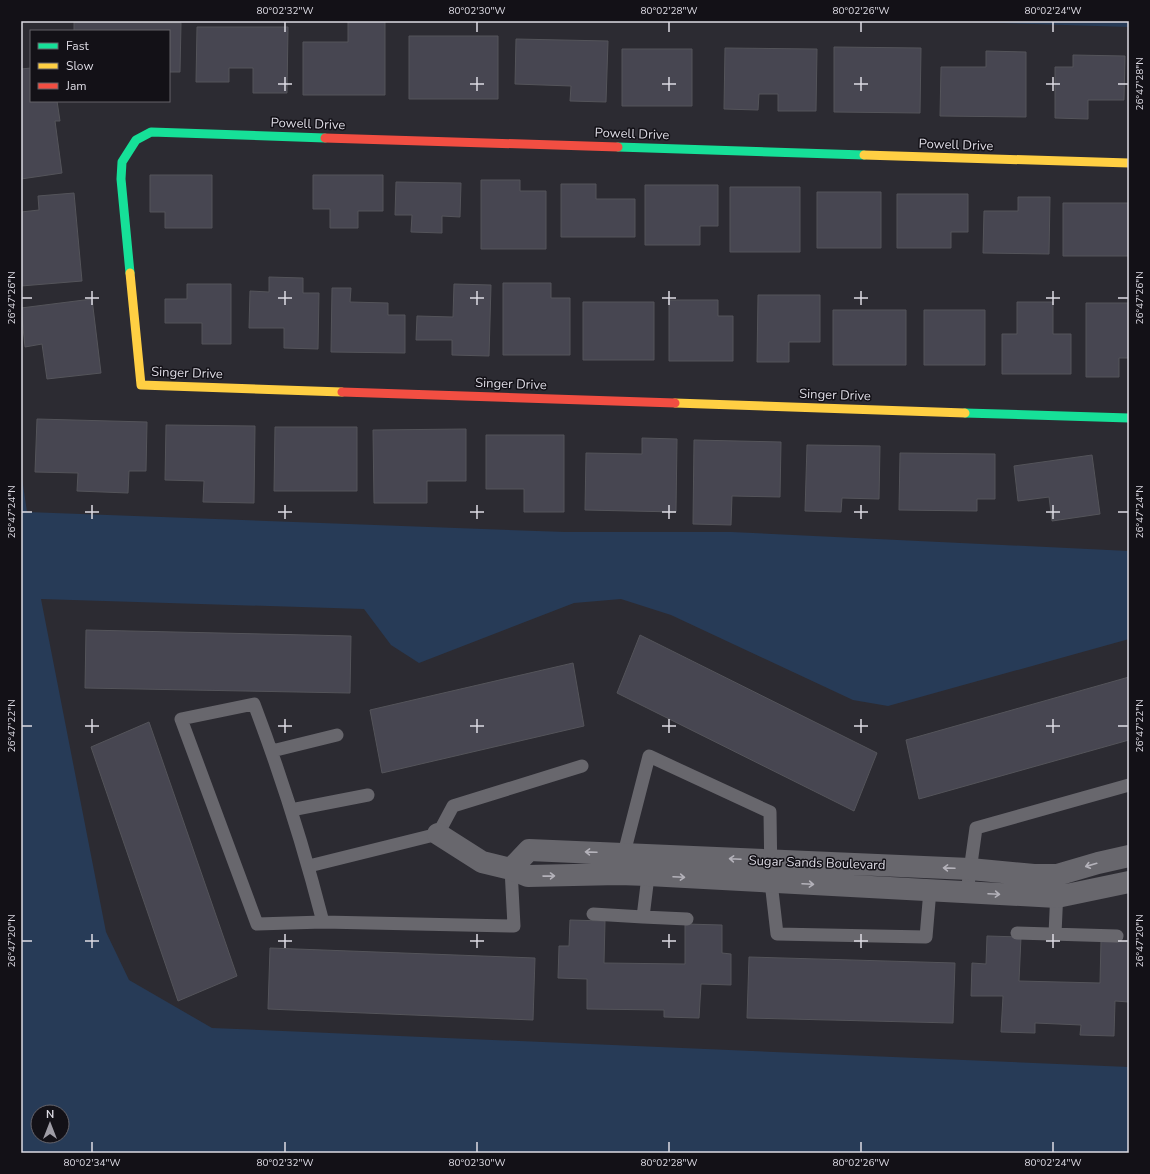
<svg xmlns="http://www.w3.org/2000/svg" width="1150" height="1174" font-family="'Nunito Sans',sans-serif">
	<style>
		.water { fill: #273b57; fill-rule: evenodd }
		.building { fill: #474651; stroke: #54545a }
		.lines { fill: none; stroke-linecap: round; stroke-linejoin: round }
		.lane { stroke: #68676d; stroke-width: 13 }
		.street { stroke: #68676d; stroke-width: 22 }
		.fast { stroke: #16e098; stroke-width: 9 }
		.slow { stroke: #ffcf43; stroke-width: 9 }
		.jam { stroke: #f24e42; stroke-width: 9 }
		.oneway { stroke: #b4b2ba }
		.ticks { fill: none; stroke: #dddbe4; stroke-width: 1.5 }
		.labels { text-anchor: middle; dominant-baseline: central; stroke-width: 3; stroke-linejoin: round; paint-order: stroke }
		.street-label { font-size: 13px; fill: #dddbe4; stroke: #131117 }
		.neatline { fill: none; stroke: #dddbe4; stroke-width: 1.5 }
		.ticks-label { font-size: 10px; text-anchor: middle; fill: #dddbe4 }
	</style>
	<rect width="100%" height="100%" fill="#2c2b32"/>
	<!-- water -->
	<path class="water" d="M939,21h190v6z
		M21,471l6,41 538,20h166l398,19v88l-241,67 -35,-6 -182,-85 -50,-16 -47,4 -155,60 -28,-18 -27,-36 -323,-10 65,333 23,48 83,48 917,39v86h-1108zM38,1112h24v24h-24z"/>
	<!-- building -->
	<path class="building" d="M348,21h37v74h-82v-53h45z
		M74,22l107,1 -1,49h-11v-41h-95z
		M197,27h91l-1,66h-34v-25h-24v14h-33z
		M409,36h89v63h-89z
		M516,39l92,2 -2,61 -36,-1 1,-15 -56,-2z
		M834,47l87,1 -1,65 -86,-1z
		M725,48l92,1 -1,62h-38v-17h-19l-1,16 -34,-1z
		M622,49h70v57h-70z
		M986,51l40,1v65l-86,-1 1,-49h45z
		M1073,55l52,1 -1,44h-36v19l-33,-1v-51h18z
		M31,68v33h26l3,20h-5l7,52 -41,6v-110z
		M150,175h62v53h-47v-16h-15z
		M313,175h70v36h-25v17h-28v-19h-17z
		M481,180h39v11h26v58h-65z
		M396,182l65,1 -1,34 -18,-1v17l-31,-1 1,-17h-17z
		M561,184h35v15h39v38h-74z
		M645,185h73v41h-18v19h-55z
		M730,187h70v65h-70z
		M817,192h64v56h-64z
		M74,193l8,88 -61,5v-74l18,-2 -1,-14z
		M897,194h71v38h-17v16h-54z
		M1018,197h32l-1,57 -66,-1 1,-42h34z
		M1063,203h66v53h-66z
		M269,277l34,1v15h16l-1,56 -34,-1v-20h-35l1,-37 19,1z
		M503,283h48v15h19v57h-67z
		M187,284h44v60h-29v-21h-37v-24h22z
		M454,284l37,1 -2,71 -37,-1v-15h-36l1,-24 36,1z
		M332,288h19l-1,14 38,1v12h17v38l-74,-1z
		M758,295h62v47h-31v20h-32z
		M92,299l9,74 -54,6 -5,-35 -17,3 -4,-39z
		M669,300h49v16h15v45h-64z
		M583,302h71v58h-71z
		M1017,302h36v32h18v40h-69v-40h15z
		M1086,303h43v55h-10v19h-33z
		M833,310h73v55h-73z
		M924,310h61v55h-61z
		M37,419l110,3 -1,49h-17l-1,22 -51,-2 1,-18 -43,-1z
		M166,425l89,1 -1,77 -51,-1 1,-21 -39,-1z
		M275,427h82v64h-83z
		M466,429v52h-39v22h-53l-1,-73z
		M486,435h78v77h-40v-23h-38z
		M642,438l35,1 -1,73 -91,-2 1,-57 56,1z
		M694,440l87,2 -1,55 -48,-1 -1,29 -38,-1z
		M807,445l73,1 -1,53 -37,-1 -1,14 -36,-1z
		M900,453l95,1v45h-18v12l-78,-1z
		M1092,455l8,59 -48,7 -3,-24 -31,4 -4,-35z
		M86,630l265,6 -1,57 -265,-5z
		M640,635l237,118 -23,58 -237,-118z
		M573,663l11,63 -202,47 -12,-63z
		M1129,677v63l-210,59 -13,-59z
		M149,722l88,254 -59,25 -87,-254z
		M570,920l35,1 -1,42 81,1v-40l37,1v28l9,1v31l-30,-1 -2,34 -35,-1v-7l-77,-1v-30l-29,-1 1,-32h10z
		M987,936l34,1 -2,44 81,2 1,-42 28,1v60l-14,-1 -1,35 -34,-1 1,-10 -46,-2v10l-34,-1 2,-36h-32l1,-33 14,1z
		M270,948l265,10 -2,62 -265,-11z
		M749,957l206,6 -2,60 -206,-5z"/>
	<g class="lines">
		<!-- lane -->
		<path class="lane" d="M272,751l65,-16
			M291,810l77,-15
			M622,861l27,-105 121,56 1,70 6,52 149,3 4,-47
			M309,866l129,-32 15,-28 129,-40
			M967,892l9,-64 153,-43
			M593,914l50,3 6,-49
			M643,917l44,2
			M323,922c-19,-74 -42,-147 -69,-218l-73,15 76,205 66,-2 191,4 -3,-57
			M1017,933l100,3
			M1055,934l2,-44"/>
		<!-- street -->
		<path class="street" d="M438,834l44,28 29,7 17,7 91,-2 29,1 409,22 72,-15
			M511,869l18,-19 441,19 64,6h23l41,-12 31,-7"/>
		<!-- fast -->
		<path class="fast" d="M618,147l246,8
			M130,273l-9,-94 1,-17 14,-22 15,-8 174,6
			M965,413l164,5"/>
		<!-- slow -->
		<path class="slow" d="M864,155l265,8
			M130,273l11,112 201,7
			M675,403l290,10"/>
		<!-- jam -->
		<path class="jam" d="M325,138l293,9
			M342,392l333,11"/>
	</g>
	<!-- one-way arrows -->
	<defs><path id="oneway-shaft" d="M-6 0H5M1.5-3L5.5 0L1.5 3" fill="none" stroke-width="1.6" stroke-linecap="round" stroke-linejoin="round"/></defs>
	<g class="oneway">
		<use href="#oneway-shaft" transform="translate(591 852) rotate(-178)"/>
		<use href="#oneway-shaft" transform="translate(735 859) rotate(-177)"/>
		<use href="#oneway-shaft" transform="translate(1091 865) rotate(164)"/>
		<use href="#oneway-shaft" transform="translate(949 868) rotate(-178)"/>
		<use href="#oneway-shaft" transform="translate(549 876) rotate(-1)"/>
		<use href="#oneway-shaft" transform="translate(679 877) rotate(3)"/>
		<use href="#oneway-shaft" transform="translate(808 884) rotate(3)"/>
		<use href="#oneway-shaft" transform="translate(994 894) rotate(3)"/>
	</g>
	<!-- ticks -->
	<path class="ticks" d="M285,22v10M477,22v10M669,22v10M861,22v10M1053,22v10M285,77v14M477,77v14M669,77v14M861,77v14M1053,77v14M278,84h14M470,84h14M662,84h14M854,84h14M1046,84h14M1118,84h10M92,291v14M285,291v14M477,291v14M669,291v14M861,291v14M1053,291v14M22,298h10M85,298h14M278,298h14M470,298h14M662,298h14M854,298h14M1046,298h14M1118,298h10M92,505v14M285,505v14M477,505v14M669,505v14M861,505v14M1053,505v14M22,512h10M85,512h14M278,512h14M470,512h14M662,512h14M854,512h14M1046,512h14M1118,512h10M92,719v14M285,719v14M477,719v14M669,719v14M861,719v14M1053,719v14M22,726h10M85,726h14M278,726h14M470,726h14M662,726h14M854,726h14M1046,726h14M1118,726h10M92,934v14M285,934v14M477,934v14M669,934v14M861,934v14M1053,934v14M22,941h10M85,941h14M278,941h14M470,941h14M662,941h14M854,941h14M1046,941h14M1118,941h10M92,1142v10M285,1142v10M477,1142v10M669,1142v10M861,1142v10M1053,1142v10"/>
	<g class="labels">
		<!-- street labels -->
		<g class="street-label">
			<text transform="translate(308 124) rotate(2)">Powell Drive</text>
			<text transform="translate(632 134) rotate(2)">Powell Drive</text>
			<text transform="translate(956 145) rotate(2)">Powell Drive</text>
			<text transform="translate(187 373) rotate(2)">Singer Drive</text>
			<text transform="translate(511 384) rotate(2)">Singer Drive</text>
			<text transform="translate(835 395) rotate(2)">Singer Drive</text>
			<text transform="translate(817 863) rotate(2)">Sugar Sands Boulevard</text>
		</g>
	</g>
	<!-- border -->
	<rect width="1150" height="1174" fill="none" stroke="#131117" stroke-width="44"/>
	<!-- legend -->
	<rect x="30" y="30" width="140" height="72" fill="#131117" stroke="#646269"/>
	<rect x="38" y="43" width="20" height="6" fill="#16e098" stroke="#646269"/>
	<text x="66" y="50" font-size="12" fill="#dddbe4">Fast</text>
	<rect x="38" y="63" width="20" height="6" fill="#ffcf43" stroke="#646269"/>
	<text x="66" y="70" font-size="12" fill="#dddbe4">Slow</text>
	<rect x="38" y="83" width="20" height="6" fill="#f24e42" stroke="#646269"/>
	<text x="66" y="90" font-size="12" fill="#dddbe4">Jam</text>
	<!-- north arrow -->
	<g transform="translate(50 1124)"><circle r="19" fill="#131117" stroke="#646269"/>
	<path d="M0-3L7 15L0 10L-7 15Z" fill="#9f9da6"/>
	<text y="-6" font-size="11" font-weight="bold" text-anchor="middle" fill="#dddbe4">N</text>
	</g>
	<rect x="22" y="22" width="1106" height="1130" class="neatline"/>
	<g class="ticks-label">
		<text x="285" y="14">80°02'32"W</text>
		<text x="477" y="14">80°02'30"W</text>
		<text x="669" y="14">80°02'28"W</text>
		<text x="861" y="14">80°02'26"W</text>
		<text x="1053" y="14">80°02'24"W</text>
		<text transform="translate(1139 84) rotate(-90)" y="4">26°47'28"N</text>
		<text transform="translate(11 298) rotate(-90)" y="4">26°47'26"N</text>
		<text transform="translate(1139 298) rotate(-90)" y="4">26°47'26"N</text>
		<text transform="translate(11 512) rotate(-90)" y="4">26°47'24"N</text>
		<text transform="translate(1139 512) rotate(-90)" y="4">26°47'24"N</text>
		<text transform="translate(11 726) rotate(-90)" y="4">26°47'22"N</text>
		<text transform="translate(1139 726) rotate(-90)" y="4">26°47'22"N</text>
		<text transform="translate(11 941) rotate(-90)" y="4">26°47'20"N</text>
		<text transform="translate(1139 941) rotate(-90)" y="4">26°47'20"N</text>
		<text x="92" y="1166">80°02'34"W</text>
		<text x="285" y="1166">80°02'32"W</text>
		<text x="477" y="1166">80°02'30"W</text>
		<text x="669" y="1166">80°02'28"W</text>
		<text x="861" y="1166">80°02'26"W</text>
		<text x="1053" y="1166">80°02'24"W</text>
	</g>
</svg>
